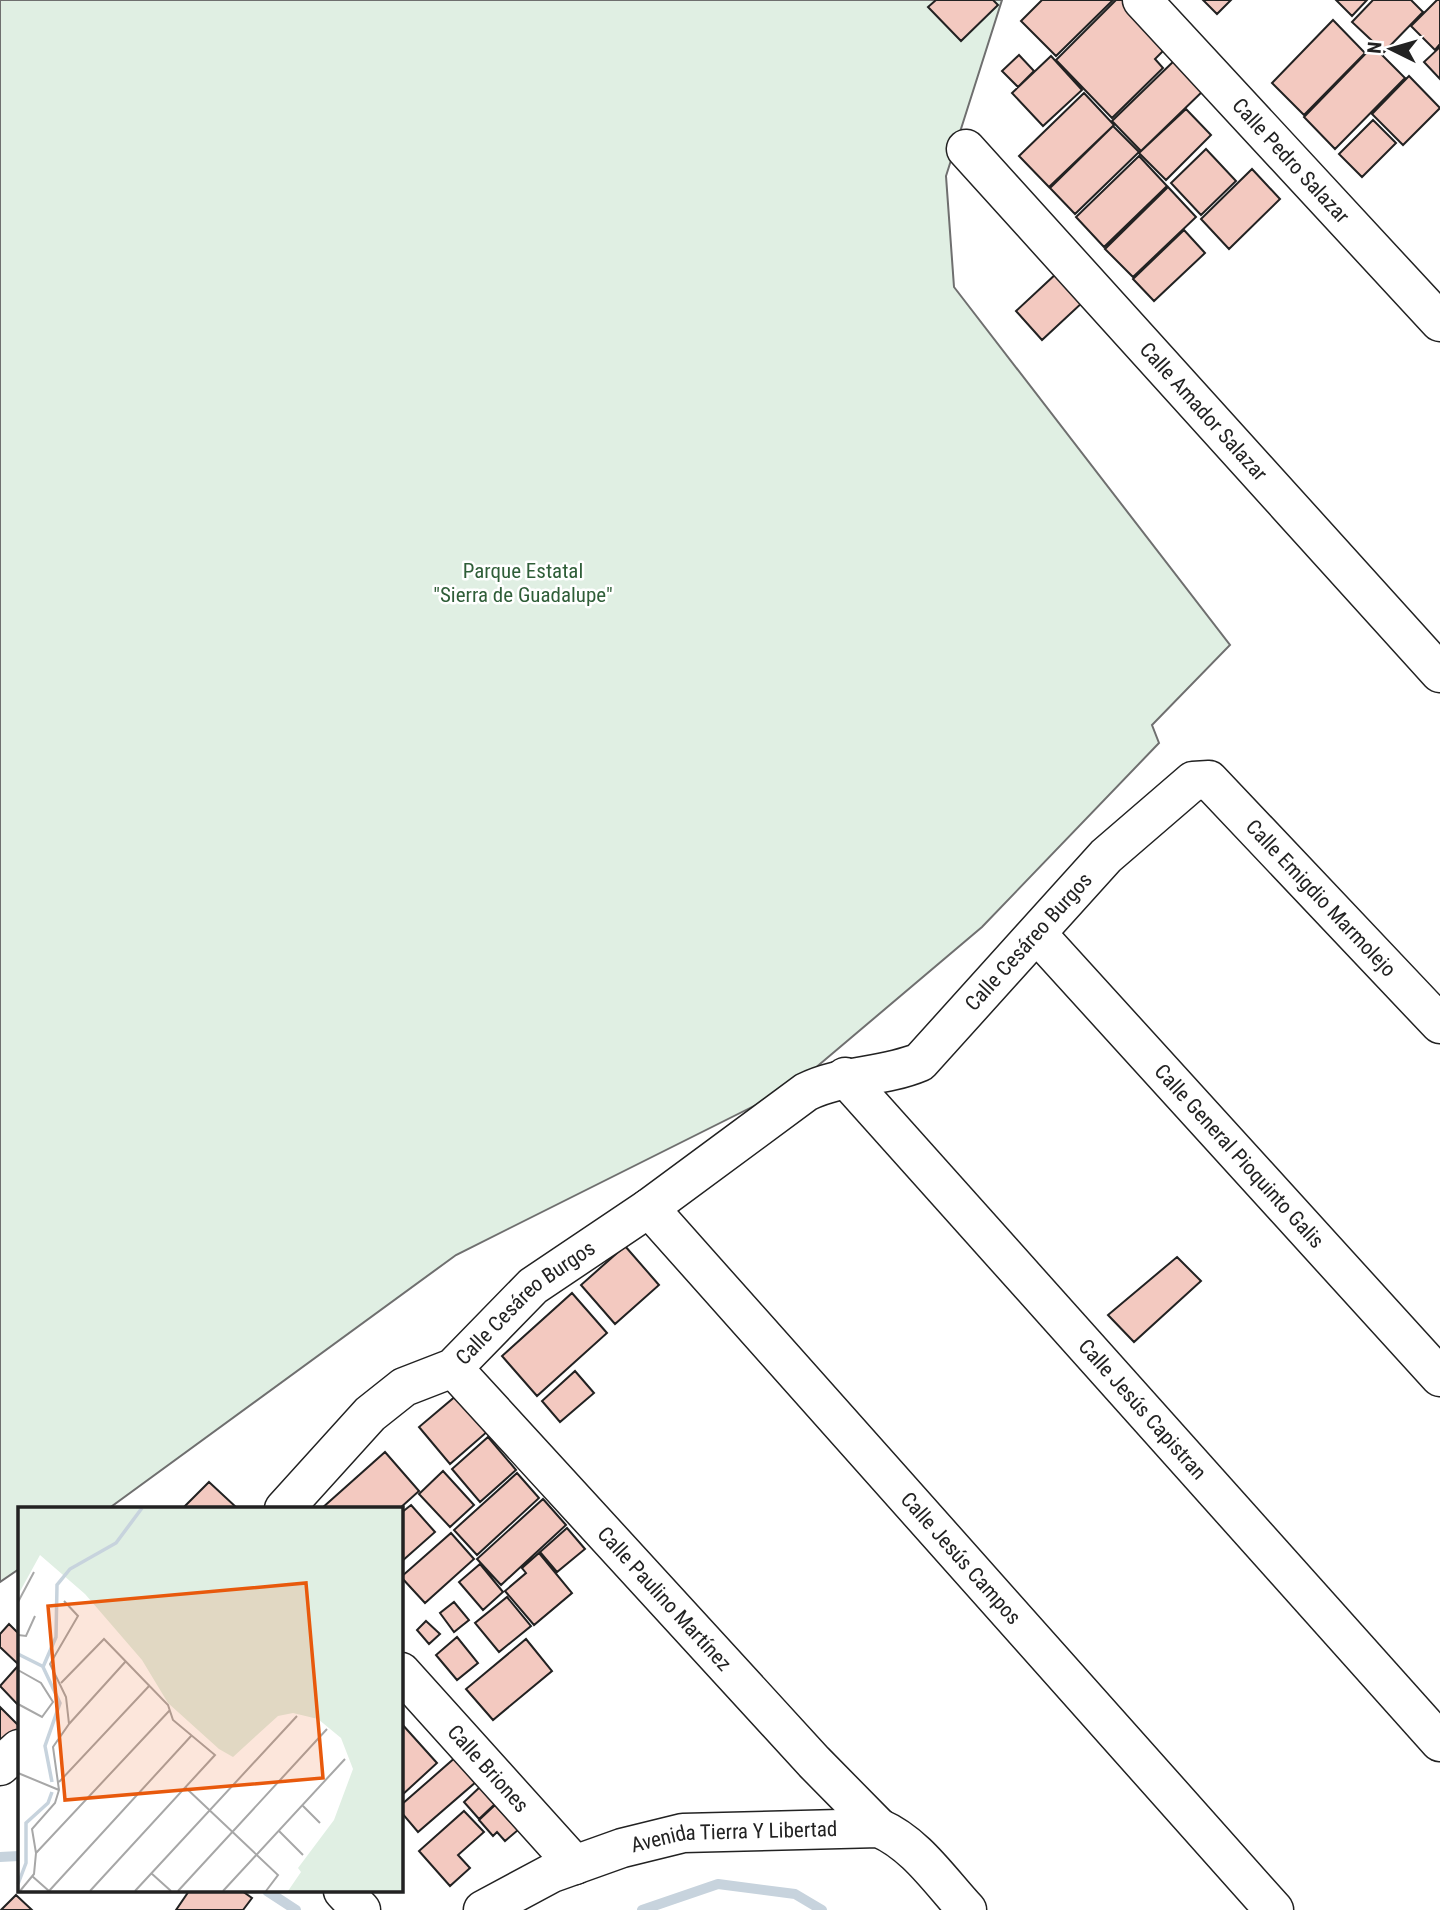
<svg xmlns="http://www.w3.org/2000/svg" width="1440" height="1910" font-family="'Roboto Condensed',sans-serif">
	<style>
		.green { fill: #e0efe3; stroke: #6f6f6f; stroke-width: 2 }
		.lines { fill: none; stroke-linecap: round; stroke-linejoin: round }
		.stream { stroke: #c7d3dd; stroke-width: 10 }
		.building { fill: #f3c9c0; stroke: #222; stroke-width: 2 }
		.minor-casing { stroke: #222; stroke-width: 41 }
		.minor { stroke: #fff; stroke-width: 38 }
		.labels { text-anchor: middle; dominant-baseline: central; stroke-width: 5; stroke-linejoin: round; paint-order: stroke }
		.street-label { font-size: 21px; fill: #222; stroke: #fff }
		.park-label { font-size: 21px; fill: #2f5e38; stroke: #fff }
		.inset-river { fill: none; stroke: #c7d3dd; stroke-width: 3.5 }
		.inset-road { fill: none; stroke: #a7a7a7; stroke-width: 2 }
		.view { fill: #e8590c; fill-opacity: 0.15; stroke: #e8590c; stroke-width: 3.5 }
		.inset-edge { fill: none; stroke: #222; stroke-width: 3.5 }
	</style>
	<rect width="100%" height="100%" fill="#fff"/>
	<!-- green -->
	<path class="green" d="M0,0h1002l-56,176 8,111 276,358 -78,80 7,18 -177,184 -188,159 -338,169 -348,254h-89v60l-19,13z"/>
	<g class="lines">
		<!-- stream -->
		<path class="stream" d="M0,1857l19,-1
			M267,1891l29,19
			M642,1910l76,-26 77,10 27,16"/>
	</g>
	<!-- building -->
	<path class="building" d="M936,0h57l5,5 -37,36 -33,-34z
		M1042,0h71l-57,56 -35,-35z
		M1116,0h10l43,45 -14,14 8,9 -51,50 -56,-58z
		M1203,0h28l-14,14z
		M1336,0h31l-15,16z
		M1373,0h38l12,12 -39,40 -32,-30z
		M1437,0h3v44l-5,6 -24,-24z
		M1333,20l32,33 -61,62 -32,-32z
		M1373,46l32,32 -70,71 -31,-32z
		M1440,47v32l-16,-17z
		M1019,55l15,16 -16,16 -16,-16z
		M1051,56l31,34 -39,36 -31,-33z
		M1177,58l29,30 -65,63 -29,-30z
		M1409,76l31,32 -37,37 -31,-31z
		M1084,93l30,32 -65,62 -30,-31z
		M1186,109l25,26 -45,45 -27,-27z
		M1373,120l23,23 -34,34 -23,-23z
		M1113,126l26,26 -64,62 -25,-26z
		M1206,149l30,32 -35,34 -30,-32z
		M1139,156l28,30 -63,61 -28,-30z
		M1252,169l28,30 -51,50 -28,-30z
		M1168,187l28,30 -63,60 -28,-28z
		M1184,230l21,23 -51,48 -21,-22z
		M1058,272l26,29 -42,39 -26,-29z
		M625,1246l34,39 -44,39 -34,-39z
		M1177,1257l24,24 -67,61 -26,-27z
		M572,1293l35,40 -70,63 -35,-40z
		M575,1371l19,22 -34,29 -18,-21z
		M457,1395l31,36 -38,33 -31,-37z
		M488,1437l28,33 -36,32 -28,-33z
		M385,1452l34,39 -20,18h-78z
		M443,1471l31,34 -24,22 -31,-33z
		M517,1473l22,25 -62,57 -23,-25z
		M209,1482l28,26 -55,1z
		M543,1499l23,26 -65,60 -24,-26z
		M411,1505l24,27 -34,30v-49z
		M567,1528l18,21 -28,23 -17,-20z
		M451,1533l23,26 -49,44 -24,-26z
		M539,1553l33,40 -38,32 -29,-34 21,-18 -4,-5z
		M480,1564l23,28 -20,18 -24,-28z
		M507,1597l24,29 -32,26 -24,-29z
		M454,1602l15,18 -15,12 -14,-19z
		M426,1621l14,13 -11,10 -12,-14z
		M9,1624l10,10v31l-19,-18v-13z
		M457,1637l21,26 -21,17 -21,-25z
		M526,1639l26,32 -59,49 -27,-31z
		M17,1667l2,3v36l-19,-20z
		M0,1707l19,19v7l-19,21z
		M401,1723l36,40 -36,33z
		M457,1756l20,25 -59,51 -17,-20v-7z
		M481,1786l15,17 -17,16 -15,-17z
		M495,1805l23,25 -13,11 -8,-9 -4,4 -14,-16z
		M464,1811l20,21 -26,23 12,13 -20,18 -31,-35z
		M189,1891h53l10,7 -9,12h-67z
		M16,1895l16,15h-31z"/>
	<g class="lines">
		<!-- minor casing -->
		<g class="minor-casing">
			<g id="minor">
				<path id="s1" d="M1142,0l298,322"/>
				<path id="s2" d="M966,149l474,524"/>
				<path id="s3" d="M1038,935l402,442"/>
				<path id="s4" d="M845,1077l595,665"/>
				<path id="s5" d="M649,1208l625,702"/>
				<path id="s6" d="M453,1368l361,394 65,66"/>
				<path id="s7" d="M284,1509l86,-95 34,-27 49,-19 80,-82 116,-78 157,-116c36,-18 76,-14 114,-30l186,-206 87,-75 16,-1 231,244"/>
				<path id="s8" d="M401,1672l174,193"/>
				<path d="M0,1766l19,-17"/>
				<path d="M343,1891l18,19"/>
				<path id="s9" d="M483,1910l69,-37 70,-25 61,-15 196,-5c37,16 61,53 88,82"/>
			</g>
		</g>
		<!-- minor -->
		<use href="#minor" class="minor"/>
	</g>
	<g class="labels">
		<!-- street labels -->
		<g class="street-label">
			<text stroke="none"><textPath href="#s1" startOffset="219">Calle Pedro Salazar</textPath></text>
			<text stroke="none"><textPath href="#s2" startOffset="354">Calle Amador Salazar</textPath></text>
			<text stroke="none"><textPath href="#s7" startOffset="1363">Calle Emigdio Marmolejo</textPath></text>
			<text stroke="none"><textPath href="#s7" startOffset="954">Calle Cesáreo Burgos</textPath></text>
			<text stroke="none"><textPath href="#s3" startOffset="299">Calle General Pioquinto Galis</textPath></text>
			<text stroke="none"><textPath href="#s7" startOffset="322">Calle Cesáreo Burgos</textPath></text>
			<text stroke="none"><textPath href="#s4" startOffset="446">Calle Jesús Capistran</textPath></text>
			<text stroke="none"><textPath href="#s5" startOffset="469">Calle Jesús Campos</textPath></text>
			<text stroke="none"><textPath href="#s6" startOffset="313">Calle Paulino Martínez</textPath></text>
			<text stroke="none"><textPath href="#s8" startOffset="130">Calle Briones</textPath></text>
			<text stroke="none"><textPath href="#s9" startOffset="266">Avenida Tierra Y Libertad</textPath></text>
		</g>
		<!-- park labels -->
		<g class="park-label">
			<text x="523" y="571">Parque Estatal<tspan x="523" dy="24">"Sierra de Guadalupe"</tspan></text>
		</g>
	</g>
	<!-- overview -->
	<g transform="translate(18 1507)">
		<rect width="385" height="385" fill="#fff"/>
		<path d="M0,1h385v383h-115l13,-19 -3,-4 36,-48 19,-51 -12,-31 -23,-19 -25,-6 -15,3 -45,41 -14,-8 -51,-46 -26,-43 -57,-66 -45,-39 -22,40z" fill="#e0efe3"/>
		<path class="inset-river" d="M0,147l24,12M34,275l-7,-36 15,-43 -17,-36 13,-30 1,-52 13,-16 46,-26 26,-35M0,377l8,-21v-40l22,-20 4,-11"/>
		<path class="inset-road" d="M0,95l16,-30M0,128l8,1 9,-20M0,163l23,13 12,19 -11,15 -24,-13M43,176l43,-44 64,66 5,15 42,35 -125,136M51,217l57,-63M0,266l41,17M41,275l91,-97M168,281l92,87 -12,16M285,299l17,17M261,324l24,24M18,346l134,-143M133,366l20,18M14,369l17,15M2,384l14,-17 2,-21 -4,-24 23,-26 4,-13 -6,-43 16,-23 -3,-27 -16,-33 28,-48 -14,-15M31,384l143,-156M117,384l162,-175M160,384l149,-162M205,384l122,-132"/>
		<path class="view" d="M288,76l17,195 -258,22 -17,-194z"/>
		<rect width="385" height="385" class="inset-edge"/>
	</g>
	<!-- north arrow -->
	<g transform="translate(1391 49) rotate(275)" stroke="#ffffff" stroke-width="5" paint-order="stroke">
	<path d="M0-5L12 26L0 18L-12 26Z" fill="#222222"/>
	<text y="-10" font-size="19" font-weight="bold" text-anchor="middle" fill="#222222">N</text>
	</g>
</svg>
